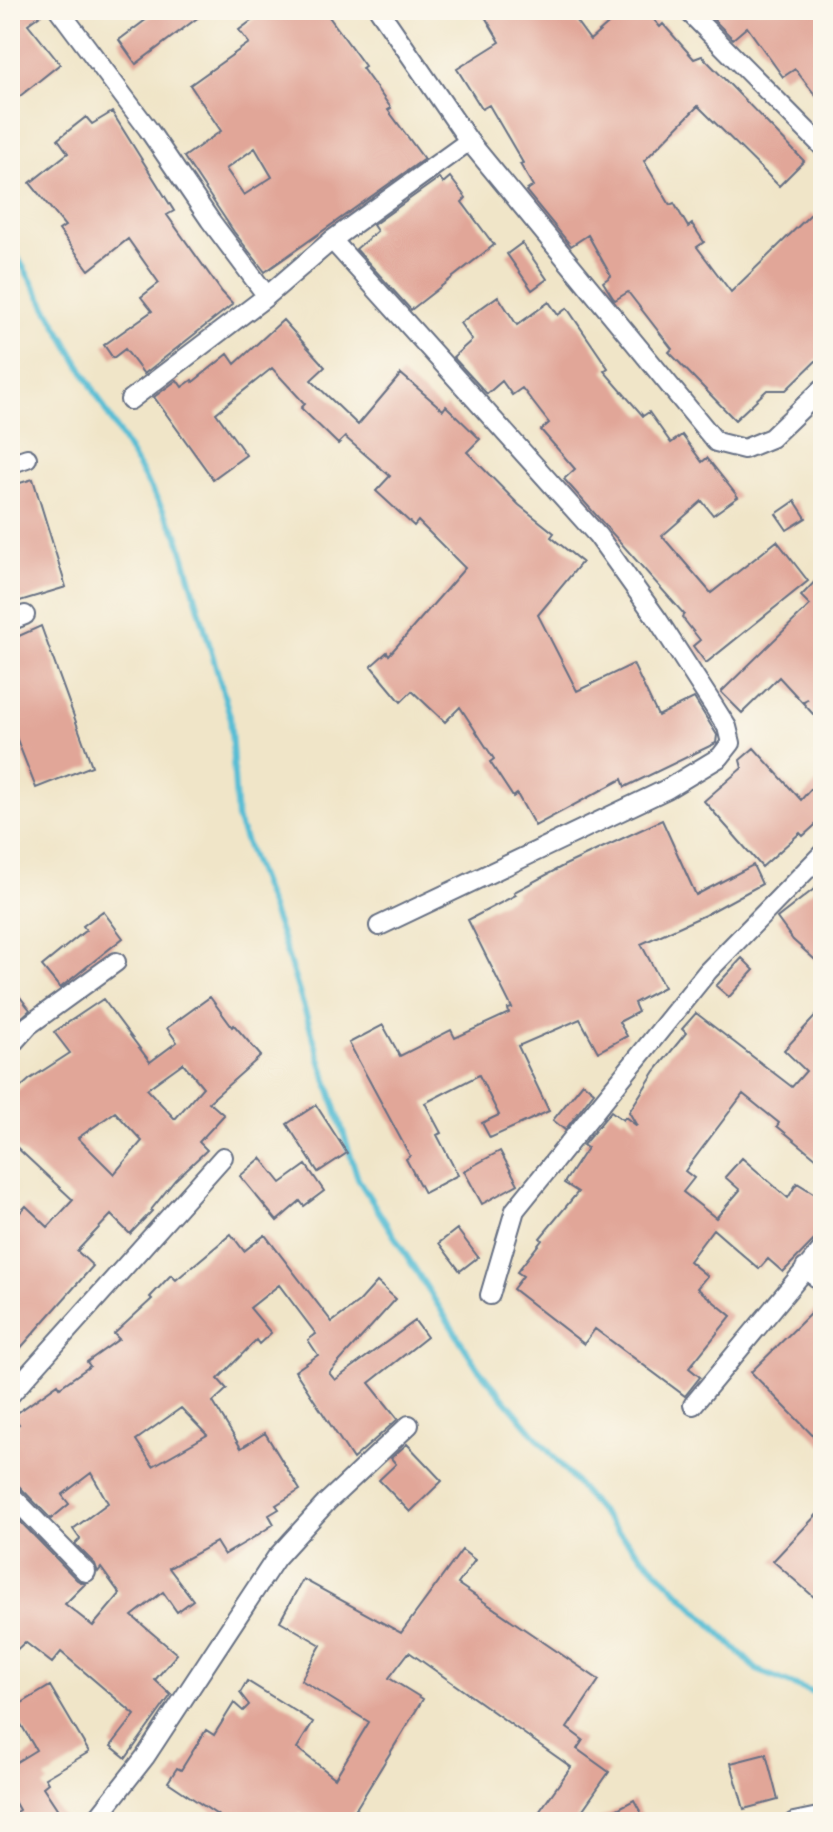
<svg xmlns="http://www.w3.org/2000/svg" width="833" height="1832" font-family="Pangolin,sans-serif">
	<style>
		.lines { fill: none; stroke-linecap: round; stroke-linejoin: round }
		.stream { stroke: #56bdd4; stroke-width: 6 }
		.building { fill: #e1a698; fill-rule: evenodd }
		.lane-casing { stroke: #666f83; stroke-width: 13 }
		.street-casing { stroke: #666f83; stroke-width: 22 }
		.lane { stroke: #fff; stroke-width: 9 }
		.street { stroke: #fff; stroke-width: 18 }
	</style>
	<rect width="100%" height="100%" fill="#fbf7ec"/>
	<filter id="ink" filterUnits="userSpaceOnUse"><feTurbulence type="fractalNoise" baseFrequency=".0125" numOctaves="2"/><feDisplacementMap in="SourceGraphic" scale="16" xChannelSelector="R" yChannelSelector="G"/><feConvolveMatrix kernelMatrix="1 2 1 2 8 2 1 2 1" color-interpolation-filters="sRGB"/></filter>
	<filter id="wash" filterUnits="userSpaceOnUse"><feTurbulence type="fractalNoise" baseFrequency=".006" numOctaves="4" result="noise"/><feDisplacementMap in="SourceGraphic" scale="32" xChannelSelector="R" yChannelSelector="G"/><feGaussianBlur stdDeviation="1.8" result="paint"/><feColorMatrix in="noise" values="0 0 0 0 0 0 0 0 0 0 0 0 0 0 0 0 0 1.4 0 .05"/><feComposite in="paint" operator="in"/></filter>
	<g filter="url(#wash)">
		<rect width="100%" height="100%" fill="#f0e5c8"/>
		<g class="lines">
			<!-- stream -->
			<path class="stream" d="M10,244l168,292 52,180 7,103 43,113 78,247 119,188 139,163 141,140 66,27"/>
		</g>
		<g id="blocks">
			<!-- building -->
			<path class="building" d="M10,10h37l-19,14 32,40 -50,40z
				M159,10h49l-72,54 -17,-24z
				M266,10h58l41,56 -3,2 29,40 -3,2 36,49 -159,113 -31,-40 -50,-75 37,-26 -31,-46 59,-42 -10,-13zM255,148l17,29 -28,18 -18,-26z
				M481,10h87l22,30 34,-30h22l14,17 3,-3 31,35 8,-3 102,105 -25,25 -81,-80 -54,55 26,44 4,-2 14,24 4,-3 12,18 -7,5 34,45 81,-79 11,11v130l-37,36h-19l-32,30 -66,-68 3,-3 -44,-57 -13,8 -2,-2 -10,-16 8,-6 -23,-41 -17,11 -45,-55 7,-5 -13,-22 3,-1 -34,-58 -7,4 -25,-40 43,-27z
				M704,10h119v95l-28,-36 -12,8 -36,-50 -14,12z
				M112,112l62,99 -7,4 55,77 11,12 -89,70 -19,-25 -12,9 -9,-13 48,-34 -11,-14 18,-14 -31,-44 -39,31 -30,-40 6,-4 -35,-43 38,-30 -10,-14 28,-22 6,7z
				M450,177l16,21 -4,4 32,43 -83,65 -55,-61 21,-18 -4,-6 66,-47 4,5z
				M522,243l25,36 -15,11 -25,-36z
				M498,296l19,29 32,-23 9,13 9,-7 41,60 -4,3 39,45 6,-4 22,31 11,-8 20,27 5,-4 31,39 -25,18 -11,-14 -40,35 49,57 66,-52 31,40 -102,82 -13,-17 7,-6 -18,-23 2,-3 -120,-135 11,-10 -34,-39 8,-7 -27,-35 -10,7 -10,-14 -15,13 -34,-37 19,-17 -12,-17z
				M283,320l42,47 -14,13 47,45 43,-51 42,36 3,-4 34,33 -13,13 52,53 35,28 -3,4 31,25 -44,53 39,76 56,-27 25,52 36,-18 23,37 -1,8 -91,44 -3,-8 -87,47 -18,-32 -4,3 -23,-35 4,-3 -34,-52 -15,15 -33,-31 -11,11 -30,-36 16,-14 2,3 76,-87 -47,-47 -4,5 -38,-35 14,-15 -45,-39 -7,7 -37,-36 4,-4 -33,-36 -56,45 30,42 -33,24 -59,-82 23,-17 5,7 10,-7 1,2 35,-28 7,10z
				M33,479l33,108 -56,17v-118z
				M795,501l11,17 -19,12 -11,-16z
				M823,573v152l-20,-22 5,-4 -6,3 -23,-25 -37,36 -21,-21 89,-87 -9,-9z
				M41,626l51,140 -56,22 -22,-56 -4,2v-94z
				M754,748l47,52 22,-25v43l-20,18 -3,-3 -38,34 -58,-66 38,-33 -2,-8z
				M662,820l34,75 57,-30 9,19 -57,31 -64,29 23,43 -30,16 4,9 -19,10 8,14 -29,16 -18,-33 -62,27 31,65 -59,27 -8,-15 17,-8 -20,-40 -54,28 16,30 -4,2 21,40 -34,18 -18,-34 4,-3 -61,-113 34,-18 17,31 51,-26 4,8 54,-25 -1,-4 4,-1 -44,-88 48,-25 -2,-3 51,-27z
				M823,882v85l-30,-27 -16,-22z
				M103,911l20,27 -63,50 -18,-22 44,-36 -3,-4z
				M742,958l12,12 -25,27 -13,-11z
				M10,984l20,26 -20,18z
				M210,997l22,30 2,-2 27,31 -52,46 15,13 -25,27 8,8 -32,30 -24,30 1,1 -22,23 -19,-19 -34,36 16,15 -83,94v-137l16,-17 22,21 25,-27 -63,-59v-44l20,-18 40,-26 -16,-21 49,-33 47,63 27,-20 -10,-14zM183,1063l20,24 -28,32 -28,-30zM115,1112l27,29 -28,33 -36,-36z
				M823,1008v156l-46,-38 2,-3 -36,-29 -58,77 9,7 -11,14 33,26 24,-28 -15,-13 17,-19 46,40 9,-15 26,16v37l-9,4 -31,32 -15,-13 -9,10 -46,-40 -24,32 18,15 -10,12 34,28 -42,52 11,9 -15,19 -90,-67 -11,15 -71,-55 10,-13 -6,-4 25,-32 -2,-2 38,-46 -14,-9 23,-35 -4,-3 28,-34 12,9 2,-3 12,9 -8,-14 26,-41 31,-38 -4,-4 14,-16 96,74 14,-16 -22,-21z
				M583,1083l11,9 -29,38 -12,-10z
				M316,1105l31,48 -29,19 -31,-48z
				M500,1151l18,33 -36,20 -18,-33z
				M261,1158l20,25 25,-18 18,26 -20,15 -4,-5 -23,20 -37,-45z
				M457,1229l21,28 -18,14 -21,-28z
				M231,1234l13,17 21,-16 67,87 27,-20 18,-20 19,17 -67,74 6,7 80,-59 12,16 -58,46 29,36 -45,40 -58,-88 23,-16 -10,-15 8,-6 -37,-49 -29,23 21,25 -12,11 -3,-4 -38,39 9,10 -14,13 28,46 24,-15 35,57 -24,15 3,4 -10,6 5,9 -18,12 -32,19 -8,-13 -47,26 24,32 -16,12 -14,-20 -31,24 45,38 -22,26 16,15 -45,63 -15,-12 24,-31 -74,-63 -9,11 -27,-21 -15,14v-145l67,69 8,4 -20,20 28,22 27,-32 -19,-26 -3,4 -3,-8 -20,-20 5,-5 -7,-10 35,-26 -17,-30 -29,22 7,9 -18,15 -32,-33 -9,-4v-51l9,-7 -6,-8 45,-32 2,3 30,-21 -3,-4 32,-23 -5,-5 38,-35 -2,-2 21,-22 5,5zM181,1408l26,27 -54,31 -17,-26z
				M814,1310l9,9v127l-72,-74z
				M407,1444l35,37 -32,31 -31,-32 17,-16 -5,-6z
				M823,1508v97l-50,-44z
				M462,1550l13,10 -17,24 141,96 -32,48 16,12 -6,9 32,23 -35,50h-42l39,-55 -162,-115 -20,26 34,21 -75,123h-31l-17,-10 -6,10h-66l-60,-40 9,-14 4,2 25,-40 8,5 20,-32 9,8 6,-6 -9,-12 7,-12 66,41 -16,26 38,30 34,-56 -68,-42 20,-35 -41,-24 23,-42 98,54z
				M50,1686l39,66 -44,26 3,5 -5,4 23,35h-56v-6l9,-6 -9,-16v-28l26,-16 -24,-41z
				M766,1754l12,46 -34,9 -13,-46z
				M634,1800l12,22h-53z"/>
		</g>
	</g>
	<g filter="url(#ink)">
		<use href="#blocks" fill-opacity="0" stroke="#666f83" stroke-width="2"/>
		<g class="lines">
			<!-- lane casing -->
			<g class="lane-casing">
				<path id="lane" d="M498,1822l7,-4"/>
			</g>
			<!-- street casing -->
			<g class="street-casing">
				<path id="street" d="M59,10l89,119 62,91 57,76
					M379,10l90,131 247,301 28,7 27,-11 52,-50
					M687,10l136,137
					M332,240l266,296 60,84 55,85 14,22 4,16 -11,14 -53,32 -288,137
					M130,400l137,-104 65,-56 137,-99
					M10,464l17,-6
					M10,621l15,-6
					M10,1046l19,-21 87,-63
					M805,1268l18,15
					M490,1295l25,-85 193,-239 115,-118
					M10,1395l213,-238
					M693,1405l130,-157
					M10,1494l76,78
					M94,1822l51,-65 131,-199 51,-56 82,-77
					M794,1822l29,-6"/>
			</g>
			<!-- lane -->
			<use href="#lane" class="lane"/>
			<!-- street -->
			<use href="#street" class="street"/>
		</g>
	</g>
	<!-- margin -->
	<rect width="833" height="1832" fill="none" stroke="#fbf7ec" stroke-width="40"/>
</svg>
